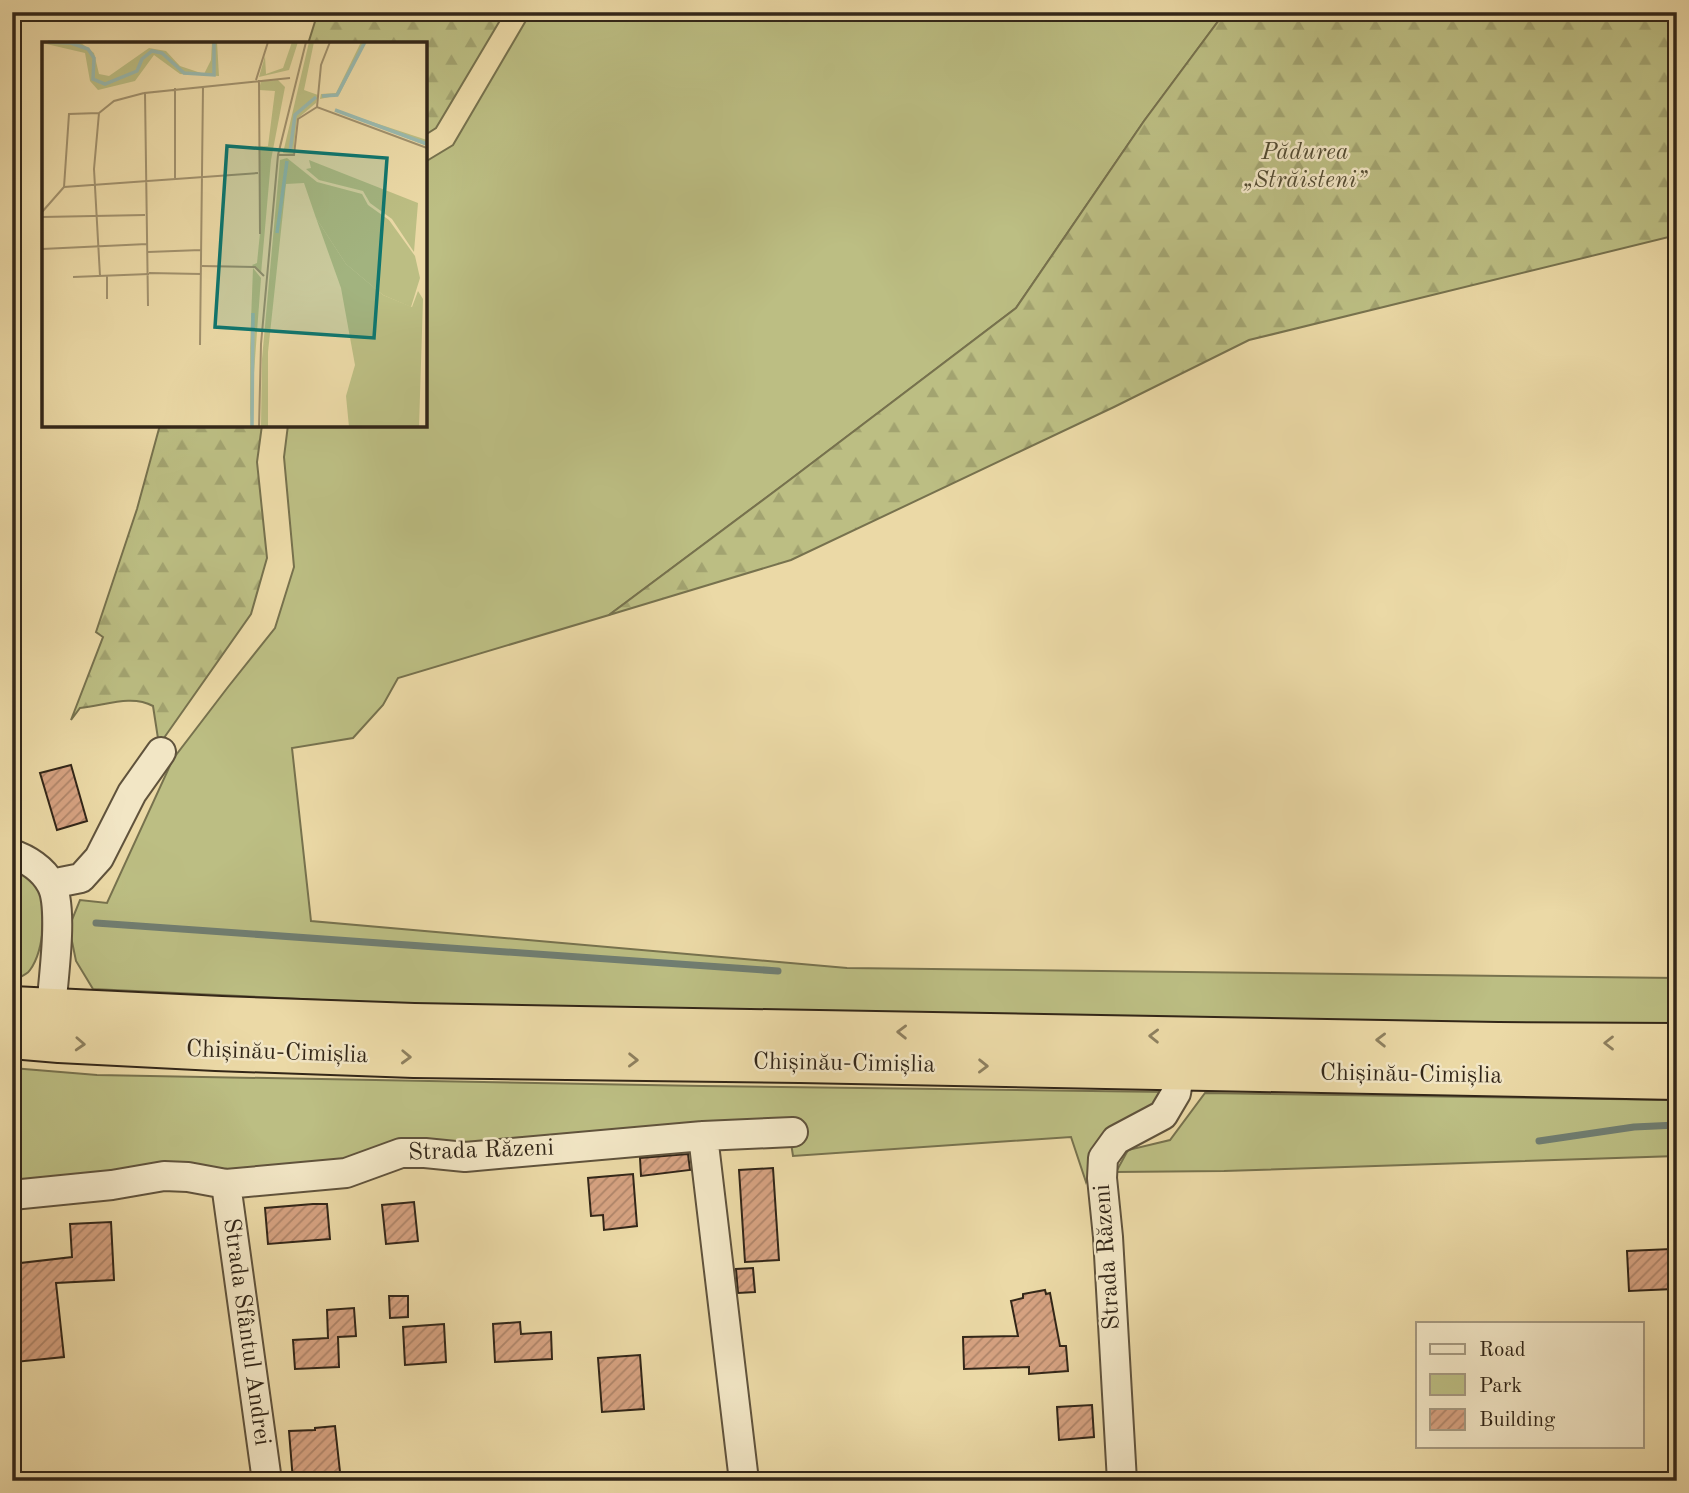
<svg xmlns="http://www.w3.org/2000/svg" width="1689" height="1493" font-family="'Old Standard TT',serif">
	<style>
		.green { fill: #bcbe83; stroke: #77724e; stroke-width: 2 }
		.forest { fill: url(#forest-firs); stroke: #77724e; stroke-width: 2 }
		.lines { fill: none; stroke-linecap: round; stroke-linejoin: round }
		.stream { stroke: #707e72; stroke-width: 7 }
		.building { fill: url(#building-hatch); stroke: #322618; stroke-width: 2 }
		.minor-casing { stroke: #60533c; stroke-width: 32 }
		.highway-casing { stroke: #322618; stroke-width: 42 }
		.minor { stroke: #f2e6c5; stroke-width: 28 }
		.highway { stroke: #ebd9a6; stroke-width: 38 }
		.oneway { stroke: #8e805f }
		.labels { text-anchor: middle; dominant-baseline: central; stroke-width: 5; stroke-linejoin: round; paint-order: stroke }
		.park-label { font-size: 24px; font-style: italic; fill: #544c33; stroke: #f2e6c5 }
		.street-label { font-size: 24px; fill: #322618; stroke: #f2e6c5 }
		.inset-river { fill: none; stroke: #9ab9ae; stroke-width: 3.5 }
		.inset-road { fill: none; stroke: #a1916d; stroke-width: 2 }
		.view { fill: #0f766e; fill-opacity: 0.15; stroke: #0f766e; stroke-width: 3.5 }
		.inset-edge { fill: none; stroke: #322618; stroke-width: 3.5 }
	</style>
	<defs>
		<pattern id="forest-firs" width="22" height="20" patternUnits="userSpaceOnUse" patternTransform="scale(1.75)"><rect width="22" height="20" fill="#bcbe83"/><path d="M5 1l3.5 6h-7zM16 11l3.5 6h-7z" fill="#a2a370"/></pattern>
		<pattern id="building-hatch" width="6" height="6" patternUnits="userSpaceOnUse" patternTransform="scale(1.75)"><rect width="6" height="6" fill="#d6a281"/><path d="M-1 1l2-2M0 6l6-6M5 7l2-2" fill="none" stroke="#ae8469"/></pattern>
	</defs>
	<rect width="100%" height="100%" fill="#ebd9a6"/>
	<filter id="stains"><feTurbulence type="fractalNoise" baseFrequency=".00286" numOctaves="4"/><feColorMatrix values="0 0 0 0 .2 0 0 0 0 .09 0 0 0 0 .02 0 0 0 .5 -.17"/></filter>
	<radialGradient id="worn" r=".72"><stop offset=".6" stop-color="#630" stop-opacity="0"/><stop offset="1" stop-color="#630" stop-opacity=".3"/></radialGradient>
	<!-- green -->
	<path class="green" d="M531,12h694l-81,109 -128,187 -229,174 -178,133 -211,63 -15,27 -30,33 -61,10 19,173 536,47 830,10v51l-1230,-23 -354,-17 -17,-28 -7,-34 11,-27 27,3 66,-144 55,-72 47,-59 19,-61 -10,-110 4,-32h137v-263l28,-17z
		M12,870c9,1 19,1 24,10 13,20 8,71 -6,90 -3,5 -12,8 -18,11z
		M12,1068l85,7 605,11 465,6 -9,18 -60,40 -12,32 -15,-45 -278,19 -5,-33 -445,42 -115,9 -47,-12 -75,13 -94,12z
		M1205,1093l472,7v56l-453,15 -108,1 12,-22 42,-10z"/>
	<!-- forest -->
	<path class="forest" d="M318,12h187l-69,116 -11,7v-91h-117z
		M1225,12h452v223l-428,105 -135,67 -323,153 -182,55 178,-133 229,-174 128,-187z
		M160,425h102l-5,37 10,96 -16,56 -92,131 -6,-39c-22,-12 -49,0 -73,2l-9,12 32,-83 -7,-5 41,-123z"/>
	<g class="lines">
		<!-- stream -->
		<path class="stream" d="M12,905h1
			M96,923l682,48
			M1539,1141l95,-14 43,-2"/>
	</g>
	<!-- building -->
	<path class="building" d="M71,765l16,56 -30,9 -17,-57z
		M688,1154l2,16 -49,6 -1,-18z
		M773,1168l6,92 -34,2 -6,-92z
		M633,1174l4,52 -33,4 -1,-15 -12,1 -3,-38z
		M414,1202l4,39 -32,3 -4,-39z
		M313,1204h14l3,35 -62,5 -3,-36z
		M111,1222l3,58 -58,3 8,74 -49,5 -3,-24v-74l60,-7 -2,-33z
		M1671,1249l2,40 -44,2 -2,-40z
		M753,1268l2,24 -17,1 -2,-24z
		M1045,1290l1,4 4,-1 10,53h6l2,25 -39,3v-7l-65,2 -1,-32 55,-1 -7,-35 12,-3v-4z
		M389,1296h19v21l-18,1z
		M354,1308l2,28 -18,1 1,30 -44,2 -2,-29 35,-2 -1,-28z
		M520,1322l1,12 30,-2 1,27 -57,3 -2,-38z
		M444,1324l2,38 -41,3 -2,-38z
		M640,1355l4,54 -42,3 -4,-54z
		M1092,1405l2,32 -35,3 -2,-33z
		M335,1426l6,55h-48l-4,-50 26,-1v-2z"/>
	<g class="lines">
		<!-- minor casing -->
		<g class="minor-casing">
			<path id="minor" d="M12,854c15,5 31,15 39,30 13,22 2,97 0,125
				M51,884l30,-6 18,-20 33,-65 29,-41
				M703,1136l41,345
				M226,1184l41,297
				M12,1195l100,-10 52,-9 24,1 38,7 120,-11 55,-20h24l40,4 238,-21 90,-4
				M1122,1481l-14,-244 -6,-59 1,-20 13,-18 47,-25 13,-22 4,-23"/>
		</g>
		<!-- highway casing -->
		<g class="highway-casing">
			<path id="highway" d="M12,1006l209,10 193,7 1084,19 179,1
				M12,1039l47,4 157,8 198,7 386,5 877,17"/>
		</g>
		<!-- minor -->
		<use href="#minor" class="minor"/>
		<!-- highway -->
		<use href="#highway" class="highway"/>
	</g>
	<!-- one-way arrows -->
	<defs><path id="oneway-chevron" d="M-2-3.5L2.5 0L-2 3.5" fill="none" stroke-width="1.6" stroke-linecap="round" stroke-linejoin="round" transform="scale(1.75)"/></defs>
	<g class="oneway">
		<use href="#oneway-chevron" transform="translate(902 1032) rotate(-179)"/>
		<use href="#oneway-chevron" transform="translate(1154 1036) rotate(-179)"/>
		<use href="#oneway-chevron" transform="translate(1381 1040) rotate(-179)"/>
		<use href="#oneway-chevron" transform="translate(1609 1043) rotate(-180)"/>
		<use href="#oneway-chevron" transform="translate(80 1044) rotate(3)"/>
		<use href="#oneway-chevron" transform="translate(406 1057) rotate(2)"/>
		<use href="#oneway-chevron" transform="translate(633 1060) rotate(1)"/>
		<use href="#oneway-chevron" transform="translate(983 1066) rotate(1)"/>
	</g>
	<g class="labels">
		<!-- park labels -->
		<g class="park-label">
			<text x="1305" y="153">Pădurea<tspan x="1305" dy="28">„Străisteni”</tspan></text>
		</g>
		<!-- street labels -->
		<g class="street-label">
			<text transform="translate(277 1053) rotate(2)">Chișinău-Cimișlia</text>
			<text transform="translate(844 1064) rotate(1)">Chișinău-Cimișlia</text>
			<text transform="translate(1411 1075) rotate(1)">Chișinău-Cimișlia</text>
			<text transform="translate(481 1151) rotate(-2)">Strada Răzeni</text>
			<text transform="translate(1108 1257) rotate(-94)">Strada Răzeni</text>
			<text transform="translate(246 1332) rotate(82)">Strada Sfântul Andrei</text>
		</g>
	</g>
	<!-- overview -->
	<g transform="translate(42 42)">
		<rect width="385" height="385" fill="#ebd9a6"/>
		<path d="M250,0h6l-9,28 -30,7 6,-21 1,18 17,-6zM267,0h5l-10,48 14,5 -2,8 -19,16 -4,35 -10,-1zM236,38l7,7 -14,73 -10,114 -9,-9 5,-2 3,-30v-87h8l7,-55 -16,-1 2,-9zM245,116l30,24 45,12 6,11 21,15 26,36 5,22 -9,29 -28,-12 -37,-31 -30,-46 -12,-35 -18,1 -18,168v75h-7l1,-68 18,-199zM211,226l8,10 -11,149v-80z" fill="#bcbe83"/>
		<path d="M267,118l109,43 -4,49 -22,-33 -22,-16 -7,-12 -44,-11 -13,-11 5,-1zM274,176l30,46 37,31 29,12 6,-16 5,8 -4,128h-70l-3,-31 9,-31 -14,-77z" fill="#bcbe83"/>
		<path d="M38,0l14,11 5,21 10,2 40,-28 17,3 14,15 24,8 7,-14 1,-18h5l2,34 -39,-2 -26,-19 -19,26 -37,9 -8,-9 -5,-28 -43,-10zM319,0h5l-27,53 -19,4 1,-5 15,-1zM291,67l94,31v6z" fill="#bcbe83"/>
		<path class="inset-river" d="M6,0l23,1 17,6 6,9 -1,21 12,5 32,-13 5,-12 10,-8 10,2 22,20 30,2v-33M280,54l15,-1 28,-53M293,68l92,34M248,110l5,-37 21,-18M235,191l10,-72M210,385l1,-114"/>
		<path class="inset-road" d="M214,38l12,-38M217,38l1,154M133,46v90M275,65l4,-42 9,-23M57,71l-5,56 6,107M236,113h16l4,-36 19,-12 110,41M22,145l194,-14M22,145l5,-73 30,-1 15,-12 30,-8M0,170l22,-25M0,175l103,-2M0,207l105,-5M106,210l53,-2M160,224l53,1 9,9M107,231l52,1M65,234v23M31,235l76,-3M106,264l-3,-213 145,-15M158,303l3,-258M217,385l2,-83 17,-189 28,-113"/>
		<path class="view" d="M185,104l160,12 -13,180 -159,-11z"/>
		<rect width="385" height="385" class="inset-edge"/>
	</g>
	<!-- margin -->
	<rect width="1689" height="1493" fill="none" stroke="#ebd9a6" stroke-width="42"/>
	<rect x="14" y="14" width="1661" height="1465" fill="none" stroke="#322618" stroke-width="3.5"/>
	<rect x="21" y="21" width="1647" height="1451" fill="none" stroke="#322618" stroke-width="2"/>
	<!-- legend -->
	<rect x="1416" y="1322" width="228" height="126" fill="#f2e6c5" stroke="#a59980" stroke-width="2"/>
	<rect x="1430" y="1344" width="35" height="10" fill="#f2e6c5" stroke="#a59980" stroke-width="2"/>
	<text x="1479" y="1356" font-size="21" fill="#322618">Road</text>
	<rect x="1430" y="1374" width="35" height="21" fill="#bcbe83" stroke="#a59980" stroke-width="2"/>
	<text x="1479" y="1392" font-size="21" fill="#322618">Park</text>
	<rect x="1430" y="1409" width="35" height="21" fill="url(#building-hatch)" stroke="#a59980" stroke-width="2"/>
	<text x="1479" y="1426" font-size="21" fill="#322618">Building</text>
	<rect width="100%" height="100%" filter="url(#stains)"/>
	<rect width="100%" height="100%" fill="url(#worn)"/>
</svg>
